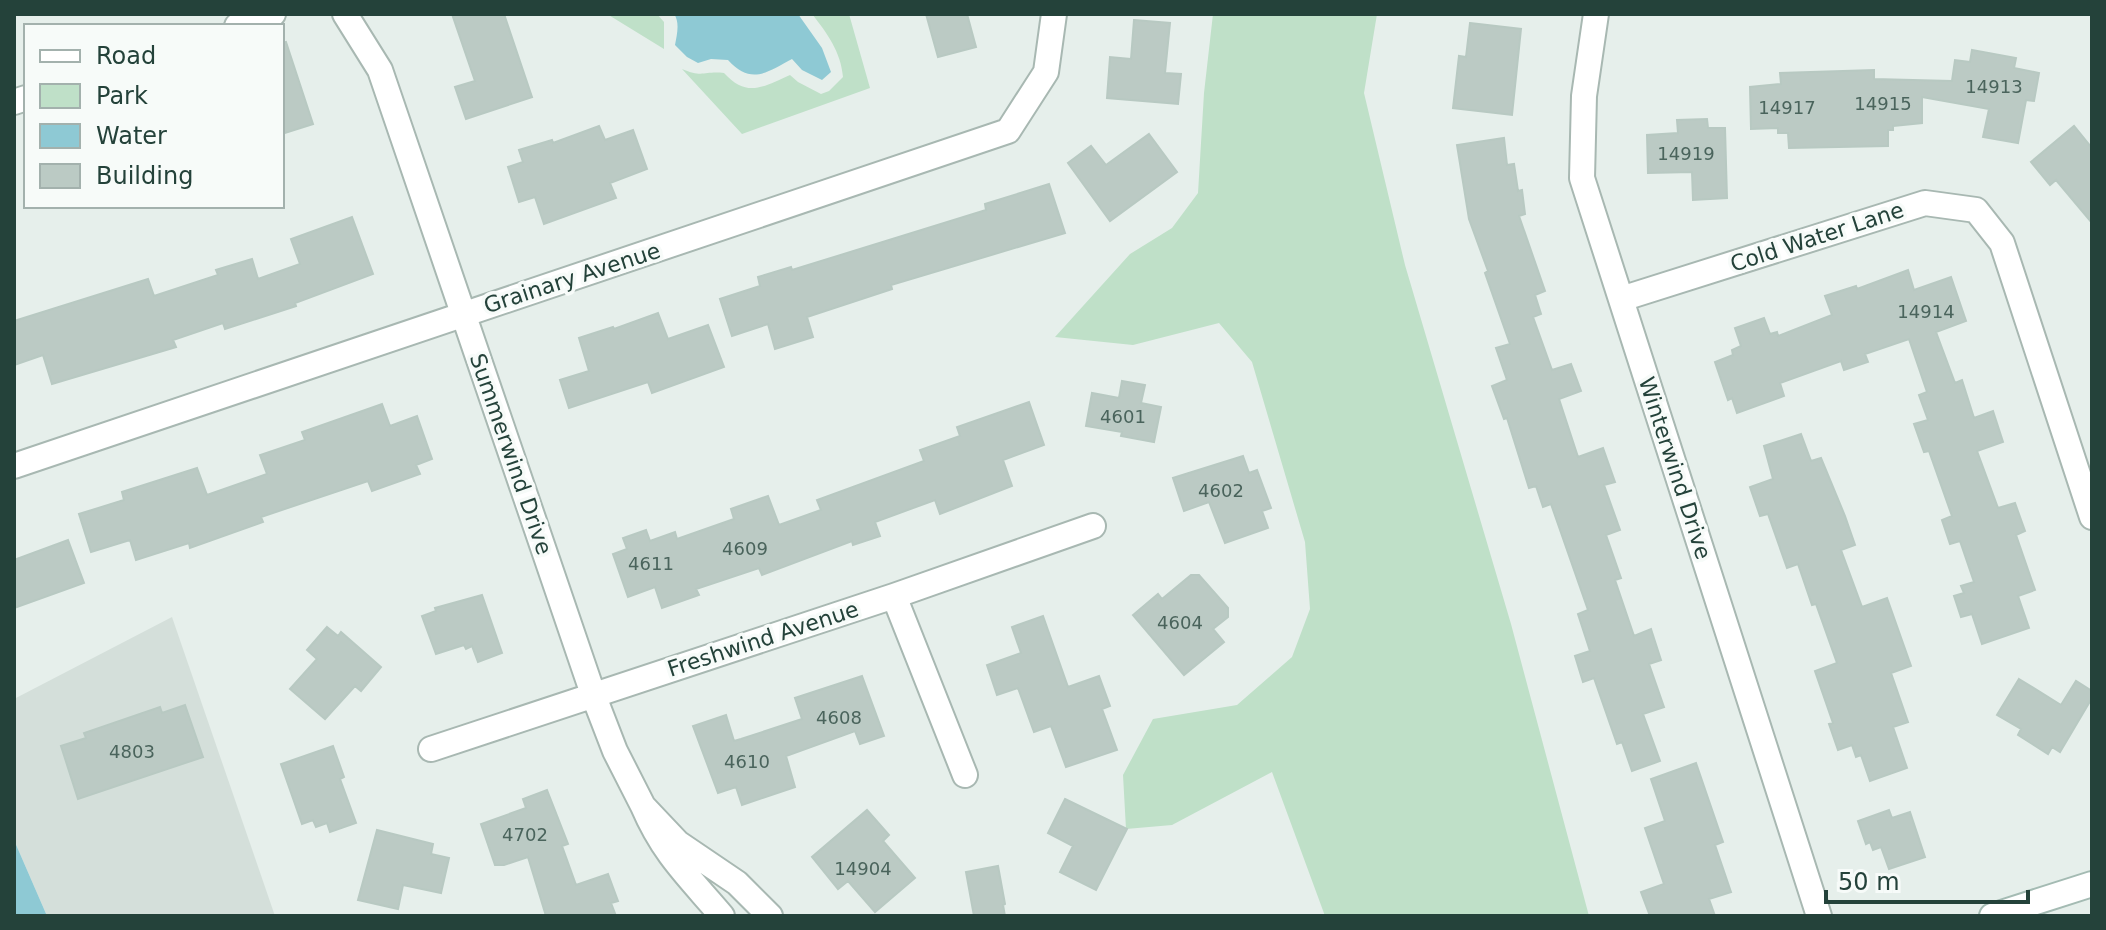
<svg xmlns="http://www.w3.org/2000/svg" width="2106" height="930" font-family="'DejaVu Sans',sans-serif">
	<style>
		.built { fill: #d4dfda }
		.green { fill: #bfe0c8 }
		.water { fill: #8ec9d4 }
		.building { fill: #bbcac4; stroke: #b8c9c2; stroke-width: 2 }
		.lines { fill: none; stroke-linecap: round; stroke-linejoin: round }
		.minor-casing { stroke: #a8b8b2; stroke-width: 28 }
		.secondary-casing { stroke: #a4bbb3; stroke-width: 28 }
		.minor { stroke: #fff; stroke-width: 24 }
		.secondary { stroke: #fff; stroke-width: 24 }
		.labels { text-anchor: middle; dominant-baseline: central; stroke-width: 7; stroke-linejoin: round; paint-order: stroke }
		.number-label { font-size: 18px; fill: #4a645c }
		.street-label { font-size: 22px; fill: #24423a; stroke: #f7fbf9 }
	</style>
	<rect width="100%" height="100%" fill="#e6efeb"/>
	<!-- built -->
	<path class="built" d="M172,617l103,299h-228l-33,-76v-141z"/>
	<!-- green -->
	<path class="green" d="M607,14h50l7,8v27z
		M812,14h37l21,74 -128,46 -60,-65c21,9 21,2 42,4 23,25 39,14 66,2l8,7 23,12 8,-3 14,-14c-2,-25 -16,-44 -31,-63z
		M1213,14h164l-13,79 41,172 106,359 78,292h-264l-53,-144 -100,53 -46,4 -3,-54 30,-56 84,-14 55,-48 18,-48 -5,-67 -53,-180 -33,-39 -86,22 -78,-8 75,-83 42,-26 26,-35 6,-100z"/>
	<!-- water -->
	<path class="water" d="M674,14h124l24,34 9,24 -9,8 -20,-10 -10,-11c-26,14 -41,26 -64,1l-17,-1 -13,4 -11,-6 -12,-12c2,-10 5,-23 -1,-31z
		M14,840l33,76h-33z"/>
	<!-- building -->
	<path class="building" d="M452,14h52l28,83 -66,22 -11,-32 20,-6z
		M926,14h41l9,33 -38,10z
		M1134,20l36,3 -5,50 16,1 -3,30 -71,-6 3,-41 21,2z
		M1470,23l51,6 -9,86 -59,-7 6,-52 7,1z
		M286,42l27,82 -31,10v-91z
		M1972,50l44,8 -2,10 25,5 -5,28 -8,-1 -8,43 -35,-6 6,-28 -67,-12v26l-29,3v4h-5v16l-99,2 -1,-15h-10v-5l-27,1 -1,-42 31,-3 -1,-11 94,-3v9l78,2 3,-21 15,2z
		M1707,119l1,9h17l2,70 -34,2 -1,-28 -44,1 -1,-38 31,-2 -1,-13z
		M599,126l6,14 28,-10 14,39 -37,14 6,15 -72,26 -9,-27 -16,5 -11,-35 15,-5 -4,-12 33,-10 1,3z
		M2074,126l18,22v75l-36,-43 -6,5 -19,-23z
		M1149,134l28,38 -67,49 -42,-58 23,-17 15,19z
		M1504,138l3,27 7,-1 4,27 4,-1 3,24 -6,2 26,75 -10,4 6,19 -8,3 19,53 19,-6 10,27 -22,8 19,58 25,-9 12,34 -11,3 16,45 -14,5 15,43 -6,2 19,56 17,-7 10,31 -12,4 15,43 -21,7 17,47 -28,10 -10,-29 -5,2 -23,-66 -11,4 -8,-26 15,-5 -12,-37 10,-4 -37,-106 -8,3 -7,-21 -7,2 -22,-70 -3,1 -12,-33 15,-6 -11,-32 14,-4 -25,-71 3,-2 -19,-52 -12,-74z
		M1049,184l16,49 -174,52 1,4 -85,28 6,20 -38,12 -7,-25 -36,12 -12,-37 40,-13 -2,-9 33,-10 1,3 194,-60 -1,-6z
		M352,217l21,57 -78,29 1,3 -71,23 -2,-6 -50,17 3,7 -124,37 -9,-29 -29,10v-44l134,-42 6,17 64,-21 -2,-5 36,-11 6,20 42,-15 -9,-25z
		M1908,270l6,20 37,-13 15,44 -30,11 19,51 7,-3 12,38 19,-7 10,31 -26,9 21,57 17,-5 10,28 -9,4 19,55 -17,6 11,32 -47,16 -10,-30 -11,3 -7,-21 10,-3 -3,-7 13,-4 -14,-41 -10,3 -8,-24 10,-4 -23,-65 -5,1 -10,-28 14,-4 -9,-25 8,-3 -18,-53 -44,15 3,8 -24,8 -3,-9 -61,22 4,13 -47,17 -5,-15 -4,2 -13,-38 18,-7 -1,-5 9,-4 -6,-18 29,-10 6,16 7,-2 1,4 54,-21 -7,-19 31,-10 1,3z
		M658,313l10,26 40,-14 16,42 -72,26 -4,-11 -79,26 -9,-28 29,-9 -10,-33 34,-11 1,2z
		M1122,381l23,4 -4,18 20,4 -7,35 -33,-6 1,-4 -36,-6 6,-33 27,5z
		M1029,402l15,43 -41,15 9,26 -72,28 -5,-14 -60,22 5,14 -27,9 -1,-4 -90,34 -3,-7 -63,21 3,6 -37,13 -7,-21 -27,10 -15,-43 14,-5 -4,-11 23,-8 4,11 25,-9 2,7 57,-20 -3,-10 37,-13 11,29 42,-15 -4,-10 107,-39 -4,-11 40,-14 -3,-9z
		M382,404l8,22 27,-10 15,43 -16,6 4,9 -48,17 -4,-10 -107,36 2,5 -73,26 -1,-5 -53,17 -6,-20 -39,12 -12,-38 45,-14 -2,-8 75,-24 10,27 60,-21 -7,-19 45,-15 -3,-8z
		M1801,434l10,27 10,-3 24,58 10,29 -14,5 21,57 25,-9 24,68 -20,7 17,49 -15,5 14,41 -37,13 -9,-26 -5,2 -4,-12 -14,5 -9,-26 4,-1 -18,-52 22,-8 -21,-59 -4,1 -14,-41 -11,4 -19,-54 -8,2 -10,-29 23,-8 -9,-33z
		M1243,456l6,17 8,-3 14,38 -9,3 6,17 -43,15 -16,-41 -25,9 -11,-33z
		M68,540l16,43 -70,25v-48z
		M1191,575h8l29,33v9l-15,12 11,13 -40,33 -51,-60 25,-21 4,5z
		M482,595l20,58 -24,9 -6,-16 -6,3 -2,-4 -28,9 -14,-38 14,-5 -1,-3z
		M1043,616l25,71 31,-11 11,30 -8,3 15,41 -51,17 -15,-41 -17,6 -16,-44 -21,7 -10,-30 34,-12 -9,-26z
		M327,627l11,9 3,-4 40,35 -20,24 -6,-5 -30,33 -35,-30 27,-30 -10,-9z
		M862,676l22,60 -24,8 -5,-13 -69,25 9,31 -53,18 -6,-18 -18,6 -25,-67 33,-11 8,26 7,-2 61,-20 -7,-21z
		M2019,679l42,26 15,-24 16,10v7l-32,54 -8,-5 -4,7 -30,-19 3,-6 -24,-14z
		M185,705l18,52 -125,42 -17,-53 25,-8 -2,-5 76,-26 2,6z
		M333,746l11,31 -4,2 16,44 -26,9 -3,-9 -11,4 -3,-7 -11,4 -21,-60z
		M1696,763l27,79 -8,3 16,47 -22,7 6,17h-65l-9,-24 23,-8 -19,-56 20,-7 -14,-42z
		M547,790l21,54 -6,2 14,39 32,-11 10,27 -7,2 5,13h-70l-18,-59 -24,8h-9l-14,-41 45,-16 -3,-9z
		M1065,799l62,30 -31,61 -36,-18 13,-26 -25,-13z
		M867,810l22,25 -6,6 32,37 -40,34 -27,-31 -10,8 -26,-32z
		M1889,810l3,8 18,-6 15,45 -36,12 -8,-22 -8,3 -3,-8 -4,2 -8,-23z
		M377,830l56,14 -2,10 18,4 -8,35 -38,-8 -5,24 -40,-9z
		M998,866l7,38 -2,1 2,11h-31l-8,-44z"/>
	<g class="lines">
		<!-- minor casing -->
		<g class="minor-casing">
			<path id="minor" d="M345,14l35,56 213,624 22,57 28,55
				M1596,14l-12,82 -2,82 237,738
				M237,26l36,-12
				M14,102l12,-4
				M1621,299l304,-96 51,7 26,33 90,274
				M14,466l994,-335 38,-59 8,-58
				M894,596l71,179
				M431,749l463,-153 199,-70
				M722,916c-33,-39 -58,-61 -79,-110l35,37 59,40 33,33"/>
		</g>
		<!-- secondary casing -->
		<g class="secondary-casing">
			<path id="secondary" d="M1992,916l100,-32"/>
		</g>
		<!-- minor -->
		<use href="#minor" class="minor"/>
		<!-- secondary -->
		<use href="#secondary" class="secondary"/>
	</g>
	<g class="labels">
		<!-- number labels -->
		<g class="number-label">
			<text x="1994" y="86">14913</text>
			<text x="1883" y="103">14915</text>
			<text x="1787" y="107">14917</text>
			<text x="1686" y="153">14919</text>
			<text x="1926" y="311">14914</text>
			<text x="1123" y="416">4601</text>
			<text x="1221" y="490">4602</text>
			<text x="745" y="548">4609</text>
			<text x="651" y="563">4611</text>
			<text x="1180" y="622">4604</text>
			<text x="839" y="717">4608</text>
			<text x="132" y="751">4803</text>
			<text x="747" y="761">4610</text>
			<text x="525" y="834">4702</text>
			<text x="863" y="868">14904</text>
		</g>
		<!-- street labels -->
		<g class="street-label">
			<text transform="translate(1817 237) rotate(-18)">Cold Water Lane</text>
			<text transform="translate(572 278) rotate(-18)">Grainary Avenue</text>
			<text transform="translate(511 454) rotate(71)">Summerwind Drive</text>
			<text transform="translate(1675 468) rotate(72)">Winterwind Drive</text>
			<text transform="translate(763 639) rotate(-18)">Freshwind Avenue</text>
		</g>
	</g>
	<!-- border -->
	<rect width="2106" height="930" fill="none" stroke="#24423a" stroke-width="32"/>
	<!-- legend -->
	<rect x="24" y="24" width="260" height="184" fill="#f7fbf9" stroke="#a3b1ad" stroke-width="2"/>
	<rect x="40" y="50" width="40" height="12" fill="#ffffff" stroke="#a3b1ad" stroke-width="2"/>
	<text x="96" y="64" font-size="24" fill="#24423a">Road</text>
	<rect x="40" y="84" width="40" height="24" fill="#bfe0c8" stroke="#a3b1ad" stroke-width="2"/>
	<text x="96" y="104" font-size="24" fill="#24423a">Park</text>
	<rect x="40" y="124" width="40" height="24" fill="#8ec9d4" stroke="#a3b1ad" stroke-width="2"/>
	<text x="96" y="144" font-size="24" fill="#24423a">Water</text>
	<rect x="40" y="164" width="40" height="24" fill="#bbcac4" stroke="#a3b1ad" stroke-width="2"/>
	<text x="96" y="184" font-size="24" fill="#24423a">Building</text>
	<!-- scale -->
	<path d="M1826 890v12h202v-12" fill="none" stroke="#24423a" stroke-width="4"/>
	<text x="1838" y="890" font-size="24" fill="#24423a" stroke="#f7fbf9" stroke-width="6" paint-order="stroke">50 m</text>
</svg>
